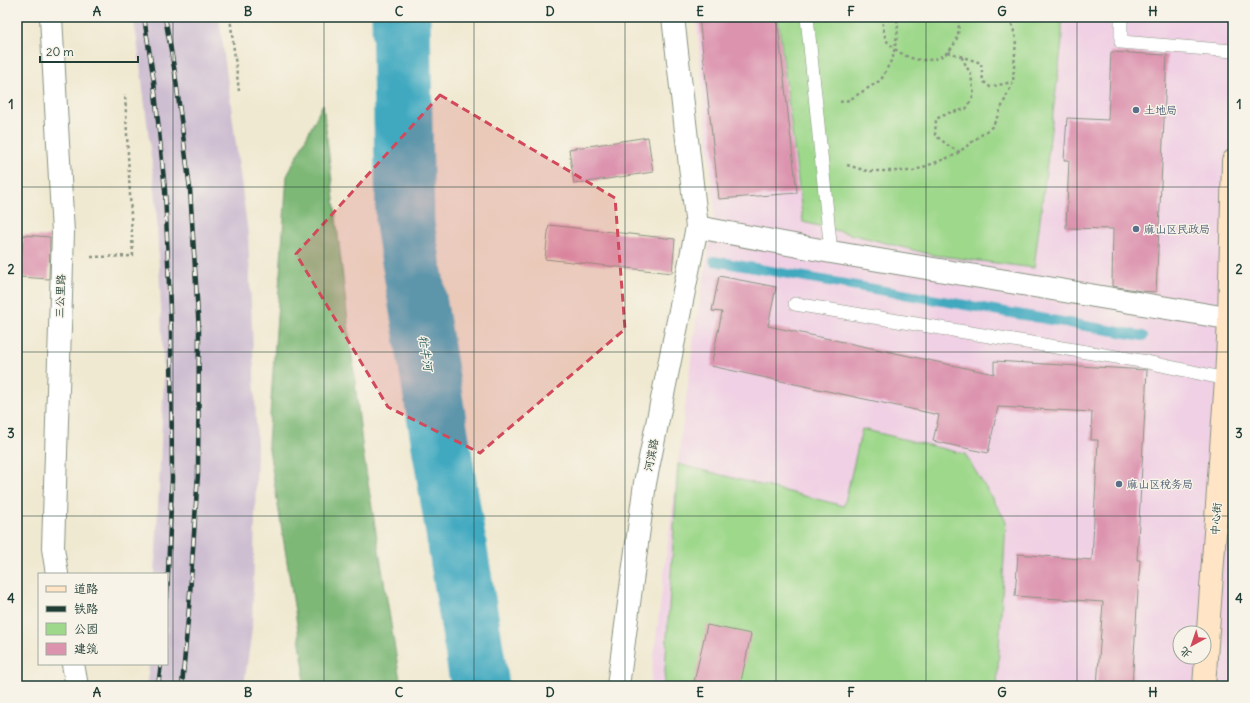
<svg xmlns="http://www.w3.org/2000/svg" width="1250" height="703" font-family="Delius,'LXGW WenKai TC',sans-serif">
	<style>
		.built { fill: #f0d0e4; fill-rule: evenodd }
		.industrial { fill: #cebed1 }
		.green { fill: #9ed88b; stroke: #5e8a60 }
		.forest { fill: #7eb877; stroke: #4e7a56 }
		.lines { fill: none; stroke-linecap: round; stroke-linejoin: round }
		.stream { stroke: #40a9c0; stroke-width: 10 }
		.river { stroke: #40a9c0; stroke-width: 59 }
		.building { fill: #dc93ae }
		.service-casing { stroke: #889382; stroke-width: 14 }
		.minor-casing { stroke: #889382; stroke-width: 24 }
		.tertiary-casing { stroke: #889382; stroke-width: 24 }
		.secondary-casing { stroke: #889382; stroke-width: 24 }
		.path { stroke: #889382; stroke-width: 2.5; stroke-dasharray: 3 3; stroke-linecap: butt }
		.service { stroke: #fff; stroke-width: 13 }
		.minor { stroke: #fff; stroke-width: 22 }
		.tertiary { stroke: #fff; stroke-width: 22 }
		.secondary { stroke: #ffe4c6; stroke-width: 22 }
		.rail-casing { stroke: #1f3d34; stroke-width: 4.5 }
		.rail { stroke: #f7f3e8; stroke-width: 3; stroke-dasharray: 9; stroke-linecap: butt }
		.marked { fill: #d1495b; fill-opacity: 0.2; stroke: #d1495b; stroke-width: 3; stroke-dasharray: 8 5; stroke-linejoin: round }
		.grid { fill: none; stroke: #1f3d34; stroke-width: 1; stroke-opacity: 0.55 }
		.service-dot { fill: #5c6f8a; stroke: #f7f3e8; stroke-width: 1.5 }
		.labels { text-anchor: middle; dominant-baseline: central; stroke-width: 3; stroke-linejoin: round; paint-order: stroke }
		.service-label { font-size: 11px; fill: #4e5e75; stroke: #f7f3e8; text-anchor: start }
		.street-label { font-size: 11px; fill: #1f3d34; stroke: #f7f3e8 }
		.water-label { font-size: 12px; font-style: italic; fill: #295d5e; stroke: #f7f3e8 }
		.neatline { fill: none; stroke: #1f3d34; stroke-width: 1.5 }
		.grid-label { font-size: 13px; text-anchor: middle; font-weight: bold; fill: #1f3d34 }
	</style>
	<rect width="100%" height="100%" fill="#f7f3e8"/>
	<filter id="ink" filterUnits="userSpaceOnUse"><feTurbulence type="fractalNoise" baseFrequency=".025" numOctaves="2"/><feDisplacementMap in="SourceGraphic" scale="8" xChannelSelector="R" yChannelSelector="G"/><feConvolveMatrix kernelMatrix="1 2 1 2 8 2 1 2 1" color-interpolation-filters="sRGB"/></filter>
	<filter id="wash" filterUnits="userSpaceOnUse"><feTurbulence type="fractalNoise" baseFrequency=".012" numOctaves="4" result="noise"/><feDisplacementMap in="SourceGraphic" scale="16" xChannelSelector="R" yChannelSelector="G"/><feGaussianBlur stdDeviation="0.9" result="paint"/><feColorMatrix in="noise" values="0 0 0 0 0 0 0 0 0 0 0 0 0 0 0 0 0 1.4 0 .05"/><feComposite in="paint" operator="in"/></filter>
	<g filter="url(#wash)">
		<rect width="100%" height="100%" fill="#f0e9d1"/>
		<!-- built -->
		<path class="built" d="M696,17h537v669h-583l44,-350 21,-125zM1180,633h24v24h-24z"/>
		<!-- industrial -->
		<path class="industrial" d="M133,17h86l29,216 9,213 -5,183 -8,57h-96l1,-22h18v-90h-12l9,-197 -8,-179 -19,-159z"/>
		<!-- green -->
		<path class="green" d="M778,17h284v24l-28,227 -101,-13 -130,-33z
			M862,429l103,25 41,67 -9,165h-333l14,-222 166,42z"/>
		<!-- forest -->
		<path class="forest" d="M323,104l40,348 38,234h-98l1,-18 -36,-225 19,-267z"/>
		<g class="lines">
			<!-- stream -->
			<path class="stream" d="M714,261l429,75"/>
			<!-- river -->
			<path class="river" d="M401,17l4,207 75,462"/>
		</g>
		<g id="blocks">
			<!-- building -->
			<path class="building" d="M699,17h78l20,176 -78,6z
				M1111,52l56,3 -11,237 -15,-1 -29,-5 1,-57 -47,-1 3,-68h-5l3,-42 41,2z
				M648,137l5,35 -79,12 -5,-35z
				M549,225l126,14 -3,34 -127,-14z
				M23,235l27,2 -1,42 -29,-2z
				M719,276l57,11 -8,39 226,48v-13l153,9 -10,190h3l-8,126h-35l6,-84 -88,-6 3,-42 74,6 6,-120h-7l1,-28 -94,-5 -10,46 -55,-12 6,-26 -228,-49 11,-54 -10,-1z
				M707,625l44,9 -11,52h-47z"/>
		</g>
	</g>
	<g filter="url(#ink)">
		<use href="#blocks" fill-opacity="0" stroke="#889382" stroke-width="1"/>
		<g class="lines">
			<!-- service casing -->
			<g class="service-casing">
				<path id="service" d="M807,17l24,235
					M1121,17v25l112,9
					M795,304l352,58 79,17"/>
			</g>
			<!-- minor casing -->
			<g class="minor-casing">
				<path id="minor" d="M673,17l24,210 134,25 402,67
					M618,686l27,-203 52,-256"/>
			</g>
			<!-- tertiary casing -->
			<g class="tertiary-casing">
				<path id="tertiary" d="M51,17l12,216 -10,315 4,26
					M73,664l4,22"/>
			</g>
			<!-- secondary casing -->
			<g class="secondary-casing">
				<path id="secondary" d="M1204,686l22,-307 3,-61 4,-157"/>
			</g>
			<!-- path -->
			<path class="path" d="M230,17l9,74
				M884,17c-2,6 -1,9 0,15 1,3 1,7 3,9 1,2 4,4 6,6 28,26 72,12 65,-30
				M948,52l33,11 2,18 7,6 22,-5
				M840,102l9,-2 32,-20 12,-23 5,-27 -1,-13
				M960,152l-10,-5 -15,-12 1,-16 12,-6 18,-4 8,-14 -3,-20 -10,-19
				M847,165l20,6h46l42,-16 38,-29 20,-44 3,-43 -6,-22
				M91,257l42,-1 -8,-162"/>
			<!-- service -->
			<use href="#service" class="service"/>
			<!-- minor -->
			<use href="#minor" class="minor"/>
			<!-- tertiary -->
			<use href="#tertiary" class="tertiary"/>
			<!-- secondary -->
			<use href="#secondary" class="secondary"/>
			<!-- rail casing -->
			<g class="rail-casing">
				<path id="rail" d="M144,17l10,65 11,108 6,143 1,146 -5,118
					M165,17l10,56 15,116 9,142 -1,143 -9,134 -7,78
					M158,686l3,-22"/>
			</g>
			<!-- rail -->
			<use href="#rail" class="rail"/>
		</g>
	</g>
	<!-- marked area -->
	<path class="marked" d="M440,95l175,103 10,131 -145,124 -92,-46 -92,-153z"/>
	<!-- grid -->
	<path class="grid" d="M173,17v669M324,17v669M474,17v669M625,17v669M776,17v669M926,17v669M1077,17v669M17,187h1216M17,352h1216M17,516h1216"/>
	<!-- markers -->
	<g class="service-dot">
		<circle cx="1136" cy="110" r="4"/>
		<circle cx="1136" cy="229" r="4"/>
		<circle cx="1119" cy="484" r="4"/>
	</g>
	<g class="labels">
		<!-- service labels -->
		<g class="service-label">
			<text x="1144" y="110">土地局</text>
			<text x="1144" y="229">麻山区民政局</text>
			<text x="1127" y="484">麻山区税务局</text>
		</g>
		<!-- street labels -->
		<g class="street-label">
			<text transform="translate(60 296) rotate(-88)">三公里路</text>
			<text transform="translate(651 455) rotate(-79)">河滨路</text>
			<text transform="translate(1216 519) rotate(-86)">中心街</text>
		</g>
		<!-- water labels -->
		<g class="water-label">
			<text transform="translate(426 353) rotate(81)">牤牛河</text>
		</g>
	</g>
	<!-- margin -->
	<rect width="1250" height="703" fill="none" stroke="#f7f3e8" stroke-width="44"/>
	<!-- legend -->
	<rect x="38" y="573" width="130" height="92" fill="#f7f3e8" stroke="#a1aaa0"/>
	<rect x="46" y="586" width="20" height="6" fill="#ffe4c6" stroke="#a1aaa0"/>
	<text x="74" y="593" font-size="12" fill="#1f3d34">道路</text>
	<rect x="46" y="606" width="20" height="6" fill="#1f3d34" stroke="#a1aaa0"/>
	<text x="74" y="613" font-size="12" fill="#1f3d34">铁路</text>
	<rect x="46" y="623" width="20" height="12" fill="#9ed88b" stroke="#a1aaa0"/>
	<text x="74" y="633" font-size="12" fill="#1f3d34">公园</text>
	<rect x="46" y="643" width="20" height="12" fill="#dc93ae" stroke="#a1aaa0"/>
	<text x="74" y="653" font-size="12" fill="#1f3d34">建筑</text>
	<!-- north arrow -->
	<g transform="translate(1192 645) rotate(220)"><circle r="19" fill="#f7f3e8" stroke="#a1aaa0"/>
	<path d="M0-3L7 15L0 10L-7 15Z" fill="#d1495b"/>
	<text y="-6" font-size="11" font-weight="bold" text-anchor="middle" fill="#1f3d34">北</text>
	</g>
	<!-- scale -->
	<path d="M40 56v6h98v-6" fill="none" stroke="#1f3d34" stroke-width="2"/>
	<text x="46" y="56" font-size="12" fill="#1f3d34" stroke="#f7f3e8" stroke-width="3" paint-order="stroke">20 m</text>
	<rect x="22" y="22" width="1206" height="659" class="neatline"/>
	<g class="grid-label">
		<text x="97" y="16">A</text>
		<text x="248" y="16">B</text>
		<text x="399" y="16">C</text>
		<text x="550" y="16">D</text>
		<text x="700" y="16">E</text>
		<text x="851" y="16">F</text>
		<text x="1002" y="16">G</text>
		<text x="1153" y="16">H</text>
		<text x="11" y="109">1</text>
		<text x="1239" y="109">1</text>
		<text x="11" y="274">2</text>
		<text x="1239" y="274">2</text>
		<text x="11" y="438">3</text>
		<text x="1239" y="438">3</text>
		<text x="11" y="603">4</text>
		<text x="1239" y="603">4</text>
		<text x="97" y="697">A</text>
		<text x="248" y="697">B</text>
		<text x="399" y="697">C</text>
		<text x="550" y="697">D</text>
		<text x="700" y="697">E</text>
		<text x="851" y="697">F</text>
		<text x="1002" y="697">G</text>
		<text x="1153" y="697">H</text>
	</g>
</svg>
